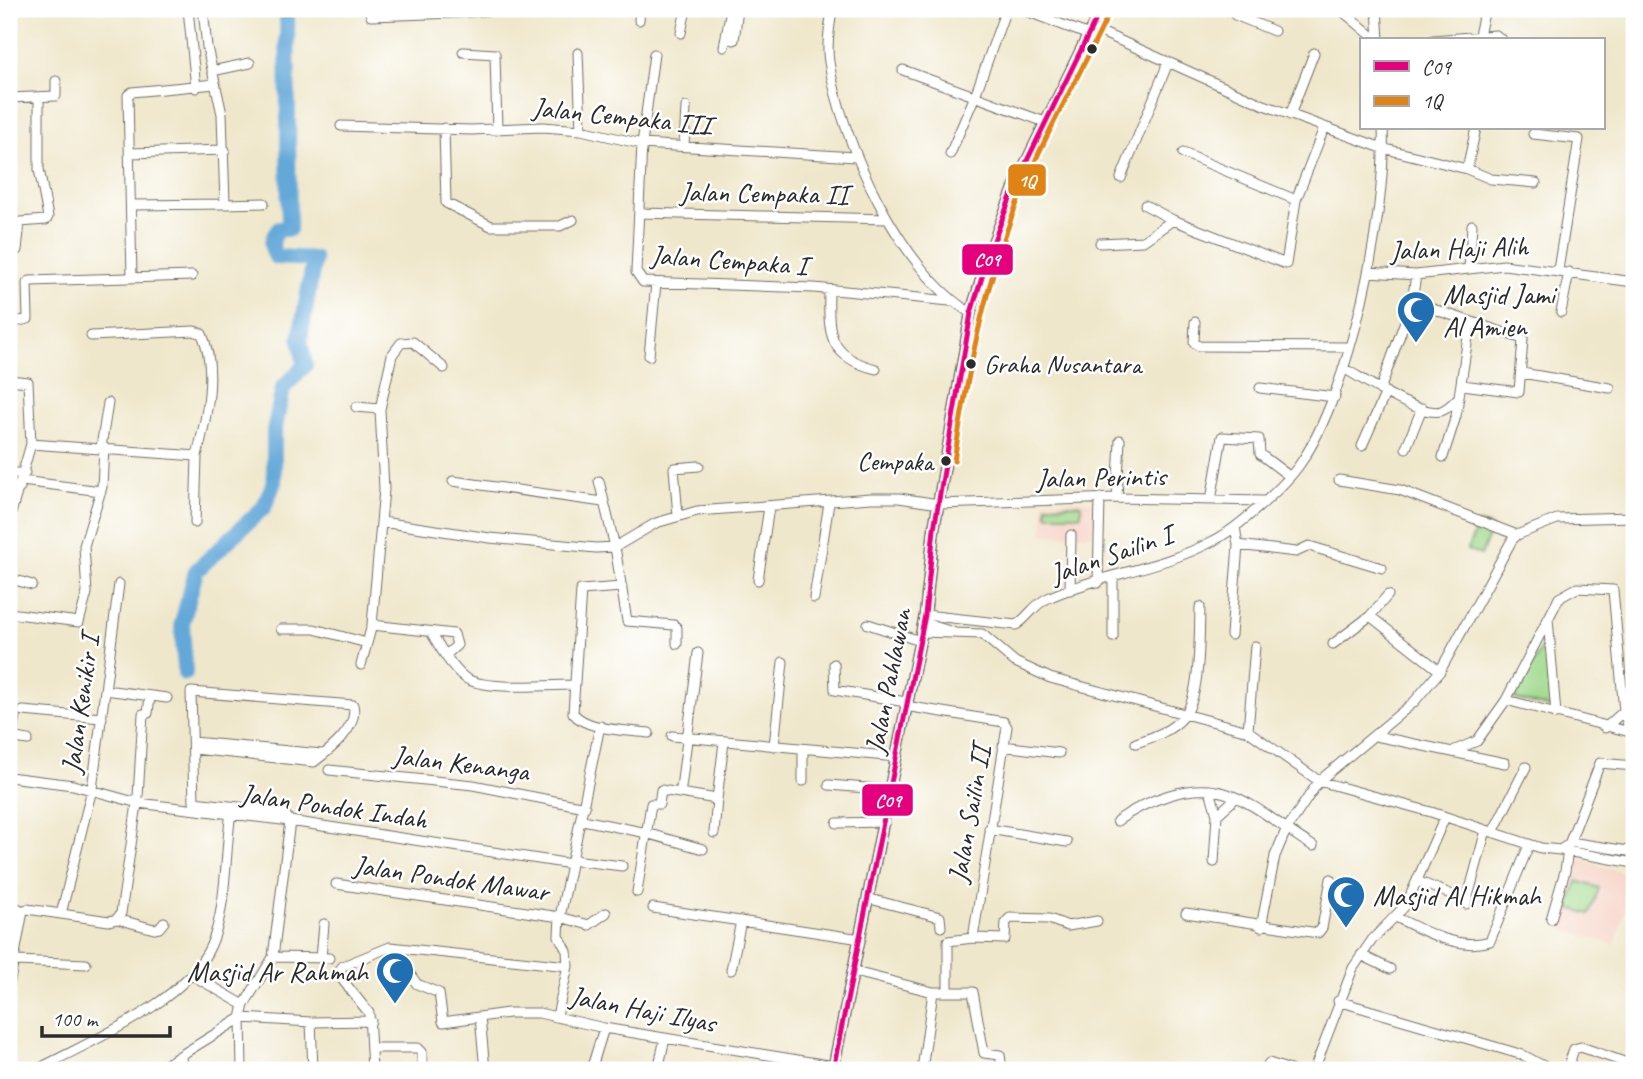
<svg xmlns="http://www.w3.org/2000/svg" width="1643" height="1079" font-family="Caveat,sans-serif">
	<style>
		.built { fill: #f6d2c4 }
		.green { fill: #9fd98b; stroke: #65825b; stroke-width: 2 }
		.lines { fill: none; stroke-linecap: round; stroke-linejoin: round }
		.river { stroke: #63a8d9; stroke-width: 16 }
		.minor-casing { stroke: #706d63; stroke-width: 11 }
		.major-casing { stroke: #706d63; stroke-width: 13 }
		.minor { stroke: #fff; stroke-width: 9 }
		.major { stroke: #fff; stroke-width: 10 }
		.bus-1-casing { stroke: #fff; stroke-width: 10 }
		.bus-2-casing { stroke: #fff; stroke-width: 10 }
		.bus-1 { stroke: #e5007d; stroke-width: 5 }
		.bus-2 { stroke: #df8414; stroke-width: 5 }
		.bus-dot { fill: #2b2b2b; stroke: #fff; stroke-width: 2.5 }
		.labels { text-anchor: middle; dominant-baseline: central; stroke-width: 5; stroke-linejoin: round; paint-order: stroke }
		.bus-label { font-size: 26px; fill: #2b2b2b; stroke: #fff; text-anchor: start }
		.street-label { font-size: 28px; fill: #2b2b2b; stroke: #fff }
		.poi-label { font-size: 28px; fill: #2b2b2b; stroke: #fff; text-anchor: start }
		.line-badge { stroke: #fff; stroke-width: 2.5 }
		.badge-label { font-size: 19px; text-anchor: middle; font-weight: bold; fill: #fff }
	</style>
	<rect width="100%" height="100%" fill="#fff"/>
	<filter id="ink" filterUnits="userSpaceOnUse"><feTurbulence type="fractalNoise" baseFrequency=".0143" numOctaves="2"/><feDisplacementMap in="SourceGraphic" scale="14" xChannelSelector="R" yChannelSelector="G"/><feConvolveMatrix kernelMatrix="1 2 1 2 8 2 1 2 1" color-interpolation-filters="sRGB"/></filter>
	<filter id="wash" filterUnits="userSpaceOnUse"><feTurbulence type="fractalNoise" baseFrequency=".00686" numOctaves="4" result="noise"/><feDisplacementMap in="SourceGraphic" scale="28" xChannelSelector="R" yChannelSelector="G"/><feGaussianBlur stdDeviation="1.57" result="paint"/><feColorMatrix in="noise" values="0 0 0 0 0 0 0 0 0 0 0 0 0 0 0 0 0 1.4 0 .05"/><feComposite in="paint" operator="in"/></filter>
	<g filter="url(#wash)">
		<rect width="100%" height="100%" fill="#efe7cb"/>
		<!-- built -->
		<path class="built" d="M1044,501h54v34h-55z
			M1580,859l54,18 -19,68 -57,-18z"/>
		<!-- green -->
		<path class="green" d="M1081,504v11h-34v-10z
			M1479,523l13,5 -11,27 -14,-5z
			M1545,641l6,67 -37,-9z
			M1577,881l22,7 -9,26 -21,-6z"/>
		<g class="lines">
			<!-- river -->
			<path class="river" d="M185,673l-3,-50 14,-52 68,-64 10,-25v-50l9,-44 22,-23 -5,-26 14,-80 -38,-2c-6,-11 -5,-18 3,-28h10l-2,-220"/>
		</g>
	</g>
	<g filter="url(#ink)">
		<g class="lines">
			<!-- minor casing -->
			<g class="minor-casing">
				<path id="minor" d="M9,9h5
					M188,9l8,79
					M369,9l2,7 85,-3v-4
					M832,9c-2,17 -6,36 -3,53 12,79 72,210 142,251
					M1021,9l68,26
					M1235,9v6l39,16
					M1340,9l37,31
					M1377,9l2,31
					M456,13l54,-4
					M639,20l1,-11
					M1092,28l172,77 118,43 85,21 24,10 45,4
					M681,33l5,-24
					M726,38l8,2 4,-31
					M1478,39l7,-30
					M1433,40l63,-5 6,5
					M724,47l7,-38
					M463,52l32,2 2,76
					M578,53l3,77
					M654,54l-12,90 -6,128 7,10 171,6 136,13
					M903,70l142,52
					M212,71l38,-8
					M9,98l47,-2v-15
					M1290,115l24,-62
					M341,126l130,4 72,-3 38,3 61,14 213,13
					M444,128l2,75 45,23h69l13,-6
					M1533,134l46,5 -21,131
					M684,146l2,-39
					M130,153l95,-3
					M1183,153l113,47
					M950,154l25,-58 31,-87
					M1467,169l9,-41
					M1121,178l47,-115
					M225,204l39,-1
					M131,205l94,-1 -3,-90 -15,-67 -4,-38
					M1145,205l28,15 113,44 10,-64 28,-72
					M640,213l248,6
					M1100,243l43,-2 30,-21
					M17,250l3,-28 26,-2 2,-3 -9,-48v-72
					M1469,269l3,-44
					M1368,272l48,3 88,-10 130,17
					M132,278l-4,-183 4,-3 83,-8
					M829,290c-1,44 -1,67 47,79
					M1412,302l111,37 -4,53 -57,-7
					M1561,312l8,-40
					M1195,322l-1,21 5,3 149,1
					M11,323l17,-4 -1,-36 3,-2 162,-5
					M649,356l7,-73
					M1343,368c21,11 76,49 98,43 7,-2 13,-9 18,-14
					M1522,373l88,15
					M9,380l19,2 3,62 -22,76
					M1260,388l75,9
					M1380,390l32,-88 4,-27
					M356,407l24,2 4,80 -12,136 82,9 3,11 -10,9
					M380,409l12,-54 9,-12 12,-1 31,26
					M31,444l166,12c9,-37 21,-85 5,-122l-8,-3 -103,5
					M1362,446l24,-54
					M101,447l7,-44
					M1406,448l16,-40
					M1443,457l13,-41 14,-92
					M9,473h16
					M1339,480l61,10 117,45
					M22,481l79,10
					M453,481l150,21
					M599,481l16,66 12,74 47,4 3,3v16
					M9,487l11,1
					M1117,498l3,-58
					M1211,500l11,-63 37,2 1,15 29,22
					M678,516l-4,-48 25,-2
					M382,522l108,16 106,10 19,-1 41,-24 41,-12 174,-13h28l40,6 178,-6 146,3
					M195,523l2,-67
					M1238,545l58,7 13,-6 73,22
					M9,578l23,7
					M758,580l11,-73
					M1098,583l2,-85
					M622,587l-41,3 -8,123c14,18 55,17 76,20
					M1070,590l1,-55
					M814,598l15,-95
					M9,613l70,9 8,-29 -3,-47 18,-59 2,-40
					M925,615l91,10c12,-7 18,-21 32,-27 53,-24 113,-29 165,-57 24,-12 72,-55 87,-77 50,-71 87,-249 83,-336
					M1370,616l70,55
					M1548,619l8,95
					M924,623l29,9
					M868,624l52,17
					M281,629h33l53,14
					M431,632c8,14 20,35 33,45 17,14 86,8 109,8
					M922,632l60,2 33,28 35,16 198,53 71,50 112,31 110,36 19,2 9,-6 31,-81 34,3
					M1231,635l7,-90 -3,-18
					M1113,637v-59
					M1333,644l37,-28 18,-21
					M834,664l1,26 71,12
					M361,665l11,-40
					M105,690l62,8
					M905,706l99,16 3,5 -34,211 -25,3v51
					M23,711l79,7
					M1605,728l19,-17
					M1248,731l7,-85
					M672,736l225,21
					M1376,736l129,27
					M9,737l19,3
					M12,737l3,-23
					M193,742l129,12
					M1136,743c17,-6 36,-12 48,-27 17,-20 15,-82 16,-109
					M774,746l9,-84
					M1003,746l56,7
					M194,749l120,13c16,-12 45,-34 39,-57l-162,-13 3,110 89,10 7,9
					M803,750v31
					M1455,750l22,-9 29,-41 53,-102 18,-10 36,2 11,121 4,14 -2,6 -120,-31
					M329,770l144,15 112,22
					M9,777l64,8 65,18 152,18 281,43
					M829,785l62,5
					M681,788l17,-135
					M1210,790l7,25 -3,47
					M1217,815l19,-17
					M583,820l59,12 61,17
					M1117,821c28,-20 73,-39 108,-28 31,10 60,37 88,53
					M837,823l48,-1
					M989,829l78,13
					M1493,832l33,-65
					M714,833l3,-34
					M1570,842l64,10
					M1560,850l74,13
					M573,860l49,6
					M1417,881l33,13
					M336,884l224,33 29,8 17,-12
					M637,892l14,-88h8l2,-14 56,9 7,-57
					M870,899l70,18 1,10
					M9,904l14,7 4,-2 82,12 8,-2 37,10 5,-1 5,-6
					M1466,904l20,-74
					M653,908l208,31
					M1186,913l132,20 4,-5 9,-49
					M61,914l31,-125 27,-205
					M1396,917c27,14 64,34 94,24l39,-96
					M117,919l4,-6 17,-116 5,-83 5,-1 2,-17
					M1551,919l14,-48 3,-21
					M1261,927l14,-71 11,-26 33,-49 95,-79 26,-31 72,-131 5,-5 40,-16 77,-2
					M973,938l32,1 1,-17 4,-4 39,1 19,7 29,-5
					M390,947l27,37 22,9 4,29 65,-9h31l65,15 230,38
					M1361,955l29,14
					M273,957l56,1
					M321,958l3,-34
					M16,961l70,3
					M731,970l10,-49
					M855,972l78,20h40l11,61 16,2 2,15
					M192,975l52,30
					M9,986l14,-75
					M1338,1001l185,54 28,15
					M557,1016l11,-50 -1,-15 -8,-15 1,-19 40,-191
					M480,1017l5,53
					M241,1018l70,4 60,-1
					M311,1022l2,48
					M372,1048h46l4,4v18
					M181,1055l1,15
					M923,1063l10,-71
					M41,1070l-1,-2c53,-28 146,-66 171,-123 16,-36 14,-93 20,-133
					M157,1070l84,-52
					M242,1070l-1,-52 3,-13 29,-48 17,-136
					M372,1070l-3,-57 -32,-40 6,-7 47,-19 178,19
					M591,1070l13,-42
					M658,1070l7,-32
					M1265,1070l4,-7 21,7
					M1314,1070l39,-102 19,-28 34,-35 39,-88
					M1567,1070l7,-21 7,-2 46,16"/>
			</g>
			<!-- major casing -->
			<g class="major-casing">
				<path id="major" d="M833,1070l92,-455 9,-86 37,-216 20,-65 26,-67 84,-172"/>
			</g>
			<!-- minor -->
			<use href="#minor" class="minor"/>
			<!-- major -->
			<use href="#major" class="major"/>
			<!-- bus-1 casing -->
			<g class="bus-1-casing">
				<path id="bus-1" d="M833,1070l92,-455 9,-86 37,-216 20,-65 26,-67 84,-172"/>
			</g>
			<!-- bus-2 casing -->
			<g class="bus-2-casing">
				<path id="bus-2" d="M954,461c13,-82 28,-164 57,-242 26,-72 66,-137 98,-206"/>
			</g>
			<!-- bus-1 -->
			<use href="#bus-1" class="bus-1"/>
			<!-- bus-2 -->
			<use href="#bus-2" class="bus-2"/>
		</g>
	</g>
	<!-- icons -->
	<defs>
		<g id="mosque-pin" transform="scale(2.0125)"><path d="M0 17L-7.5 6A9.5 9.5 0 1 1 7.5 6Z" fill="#1f6fb2" stroke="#fff"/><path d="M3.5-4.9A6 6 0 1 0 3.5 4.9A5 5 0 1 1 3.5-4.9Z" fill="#fff"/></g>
	</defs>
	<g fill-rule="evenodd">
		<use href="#mosque-pin" x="1416" y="310"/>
		<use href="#mosque-pin" x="1346" y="895"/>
		<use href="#mosque-pin" x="395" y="971"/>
	</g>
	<!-- markers -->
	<g class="bus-dot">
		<circle cx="1092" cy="49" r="6"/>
		<circle cx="971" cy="364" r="6"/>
		<circle cx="946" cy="461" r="6"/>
	</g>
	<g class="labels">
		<!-- bus labels -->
		<g class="bus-label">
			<text x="984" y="364">Graha Nusantara</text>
			<text x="933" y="461" text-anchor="end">Cempaka</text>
		</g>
		<!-- street labels -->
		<g class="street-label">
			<text transform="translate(622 116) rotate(6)">Jalan Cempaka III</text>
			<text transform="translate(764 193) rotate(1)">Jalan Cempaka II</text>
			<text transform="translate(1459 248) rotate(-2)">Jalan Haji Alih</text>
			<text transform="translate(729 260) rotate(4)">Jalan Cempaka I</text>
			<text transform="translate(1101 477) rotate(-1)">Jalan Perintis</text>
			<text transform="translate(1111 554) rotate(-19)">Jalan Sailin I</text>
			<text transform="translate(888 681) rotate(-79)">Jalan Pahlawan</text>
			<text transform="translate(80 704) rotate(-82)">Jalan Kenikir I</text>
			<text transform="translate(461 763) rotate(7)">Jalan Kenanga</text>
			<text transform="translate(334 806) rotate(8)">Jalan Pondok Indah</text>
			<text transform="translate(969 814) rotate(-80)">Jalan Sailin II</text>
			<text transform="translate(451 878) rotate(8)">Jalan Pondok Mawar</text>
			<text transform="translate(643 1009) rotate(11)">Jalan Haji Ilyas</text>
		</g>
		<!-- poi labels -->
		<g class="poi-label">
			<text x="1443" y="294">Masjid Jami<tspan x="1443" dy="32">Al Amien</tspan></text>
			<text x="1373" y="895">Masjid Al Hikmah</text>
			<text x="368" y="971" text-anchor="end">Masjid Ar Rahmah</text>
		</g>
	</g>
	<g class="line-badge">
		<rect x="1007" y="163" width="40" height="34" rx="7" fill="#df8414"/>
		<rect x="961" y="243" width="53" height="33" rx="7" fill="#e5007d"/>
		<rect x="861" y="783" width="53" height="34" rx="7" fill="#e5007d"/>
	</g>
	<g class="badge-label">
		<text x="1027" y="187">1Q</text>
		<text x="987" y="266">C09</text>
		<text x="888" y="807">C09</text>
	</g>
	<!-- margin -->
	<rect width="1643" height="1079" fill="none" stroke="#fff" stroke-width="35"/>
	<!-- legend -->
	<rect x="1360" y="38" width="245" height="91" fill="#ffffff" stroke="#aaaaaa" stroke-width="2"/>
	<rect x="1374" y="61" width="35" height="10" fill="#e5007d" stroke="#aaaaaa" stroke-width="2"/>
	<text x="1422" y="74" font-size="21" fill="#2b2b2b">C09</text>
	<rect x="1374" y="96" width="35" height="10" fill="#df8414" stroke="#aaaaaa" stroke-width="2"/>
	<text x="1422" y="108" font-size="21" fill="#2b2b2b">1Q</text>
	<!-- scale -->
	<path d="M42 1026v10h128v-10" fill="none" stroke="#2b2b2b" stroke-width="3.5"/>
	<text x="52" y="1026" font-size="21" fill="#2b2b2b" stroke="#ffffff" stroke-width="5" paint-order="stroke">100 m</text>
</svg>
